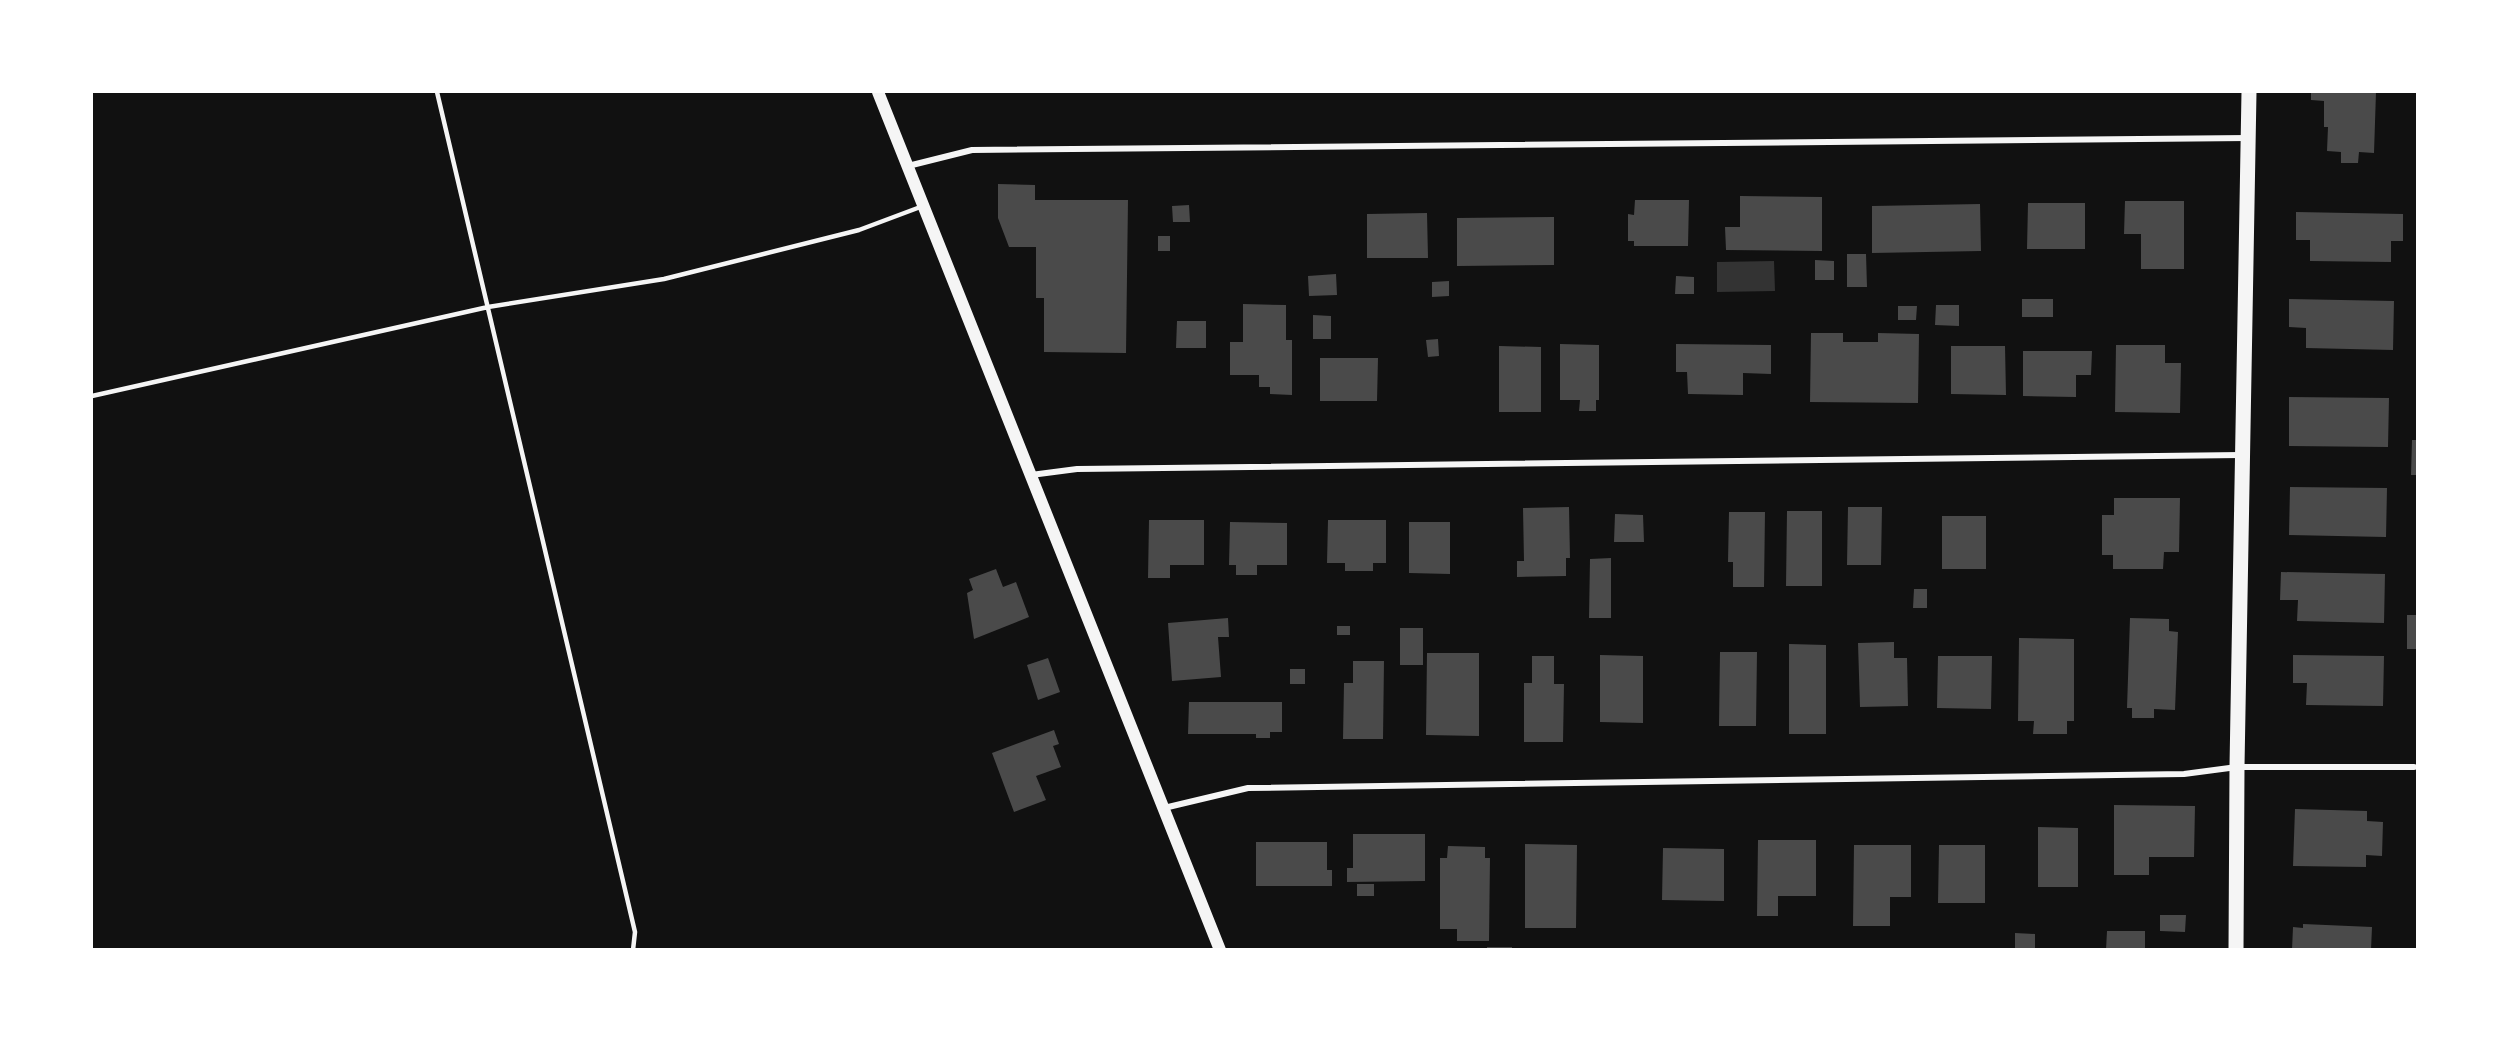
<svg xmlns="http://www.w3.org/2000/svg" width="2509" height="1041" font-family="'Roboto Serif',serif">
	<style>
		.water { fill: #333 }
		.building { fill: #4a4a4a }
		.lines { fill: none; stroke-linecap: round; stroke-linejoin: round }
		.service { stroke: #f5f5f5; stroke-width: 4.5 }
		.minor { stroke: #f5f5f5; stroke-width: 6 }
		.secondary { stroke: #f5f5f5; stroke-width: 12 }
		.primary { stroke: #f5f5f5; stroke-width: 15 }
	</style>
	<rect width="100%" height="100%" fill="#111"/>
	<!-- water -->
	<path class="water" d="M1774,261l1,30 -58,1v-30z"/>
	<!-- building -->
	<path class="building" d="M2311,92h65l-2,61 -15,-1 -1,11h-17v-11l-14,-1 1,-24h-4v-26l-13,-1z
		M998,184l37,1v15h93l-2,153 -82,-1v-54h-8v-51h-27l-11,-29z
		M1740,196l82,1v54l-96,-1 -1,-23h15z
		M1635,200h54l-1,46h-54v-5h-6v-27l6,1z
		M2125,201h59v68h-43v-35h-17z
		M2028,203h57v46h-58z
		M1980,204l1,47 -109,2v-47z
		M1189,205l1,17h-17l-1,-16z
		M2296,212l107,2v27h-12v21l-81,-1v-21h-14z
		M1427,213l1,45h-61v-44z
		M1554,217v48l-97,1v-48z
		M1158,236h12v15h-12z
		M1847,254h19l1,33h-20z
		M1815,260l19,1v19h-19z
		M1336,274l1,21 -28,1 -1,-20z
		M1676,276l18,1v17h-19z
		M1449,281v15l-17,1v-15z
		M2022,299h31v18h-31z
		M2289,299l105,2 -1,49 -87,-2v-20l-17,-1z
		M1243,304l43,1v35h6v55l-22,-1v-7h-11v-12h-29v-33h13z
		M1936,305h23v21l-24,-1z
		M1898,306h19l-1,14h-18z
		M1313,315l18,1v23h-18z
		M1177,321h29v27h-30z
		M1811,333h32v9h35v-9l41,1 -1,69 -108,-1z
		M1438,339l1,17 -11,1 -2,-17z
		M1560,344l39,1v55h-3v11h-17l1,-11h-20z
		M1676,344l95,1v29l-28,-1v22l-55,-1 -1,-22h-11z
		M2116,345h49v18h16l-1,50 -65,-1z
		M1499,346l42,1v65h-42z
		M1951,346h54l1,49 -55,-1z
		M2023,351h69l-1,24h-15v22l-53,-1z
		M1320,358h58l-1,43h-57z
		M2289,397l100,1 -1,49 -99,-1z
		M2412,440h6v35h-7z
		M2290,487l97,1 -1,49 -97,-2z
		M2114,498h66l-1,54h-15l-1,17h-50v-14h-11v-40h12z
		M1569,507l1,51h-4v18l-49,1v-16h7l-1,-53z
		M1848,507h34l-1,58h-34z
		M1787,511h35v75h-36z
		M1729,512h36l-1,75h-31v-25h-5z
		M1615,514l28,1 1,27h-30z
		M1942,516h44v53h-44z
		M1149,520h55v45h-34v13h-22z
		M1328,520h58v43h-13v8h-28v-8h-18z
		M1230,522l57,1v42h-30v10h-21v-10h-7z
		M1409,522h41v52l-41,-1z
		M1611,558v60h-22l1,-59z
		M996,569l7,18 13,-5 13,35 -55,22 -7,-46 6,-3 -4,-11z
		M2281,572l104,2 -1,49 -87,-2 1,-21h-18z
		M1914,589h13v19h-14z
		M2407,615h11v34h-11z
		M1228,618l1,19h-11l3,40 -49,4 -4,-58z
		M2130,618l39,1v12l9,1 -3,78 -21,-1v9h-22v-10h-5z
		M1337,626h13v9h-13z
		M1400,628h23v37h-23z
		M2019,638l55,1v82h-7v13h-34l1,-13h-16z
		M1894,642v16h13l1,48 -48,1 -2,-64z
		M1789,644l37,1v89h-37z
		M1720,652h37l-1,74h-37z
		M1427,653h52v83l-53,-1z
		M1600,655l43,1v67l-43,-1z
		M2293,655l91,1 -1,50 -77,-1 1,-22h-14z
		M1532,656h22v28h10l-1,58h-39v-59h8z
		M1938,656h54l-1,53 -54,-1z
		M1048,658l12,34 -22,8 -11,-35z
		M1353,661h31l-1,78h-40l1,-56h9z
		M1290,669h15v15h-15z
		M1189,702h93v30h-12v6h-14v-4h-68z
		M1054,730l5,14 -6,2 8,21 -25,9 10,24 -32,12 -22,-59z
		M2114,805l81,1 -1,51h-45v18h-35z
		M2295,809l72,2v10l16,1 -1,34 -16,-1v12l-73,-1z
		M2038,827l40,1v59h-40z
		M1353,834h72v47l-78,1v-14h6z
		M1758,840h58v56h-38v20h-21z
		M1256,842h71v28h5v16h-76z
		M1525,844l52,1 -1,83h-51z
		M1854,845h57v52h-21v29h-37z
		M1939,845h46v58h-47z
		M1448,846l37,1v11h5l-1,83h-32v-12h-17v-71h7z
		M1663,848l61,1v52l-62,-1z
		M1357,884h17v12h-17z
		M2160,915h26l-1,17 -25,-1z
		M2303,924l69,3 -1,23h-79l1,-23 10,1z
		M2107,931h38v19h-39z
		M2015,933l20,1v16h-20z
		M1487,947h25v3h-25z"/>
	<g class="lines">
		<!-- service -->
		<path class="service" d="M437,92l198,840 -2,18
			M92,396l396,-89 176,-28 195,-49 64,-24"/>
		<!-- minor -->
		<path class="minor" d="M908,166l64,-16 1276,-12
			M1031,475l46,-6 1164,-14
			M1164,808l84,-20 936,-14 53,-7h177"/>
		<!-- secondary -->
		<path class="secondary" d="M878,92l342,858"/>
		<!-- primary -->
		<path class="primary" d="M2236,950l1,-183 12,-675"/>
	</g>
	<!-- border -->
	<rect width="2509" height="1041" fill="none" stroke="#ffffff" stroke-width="186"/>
</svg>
